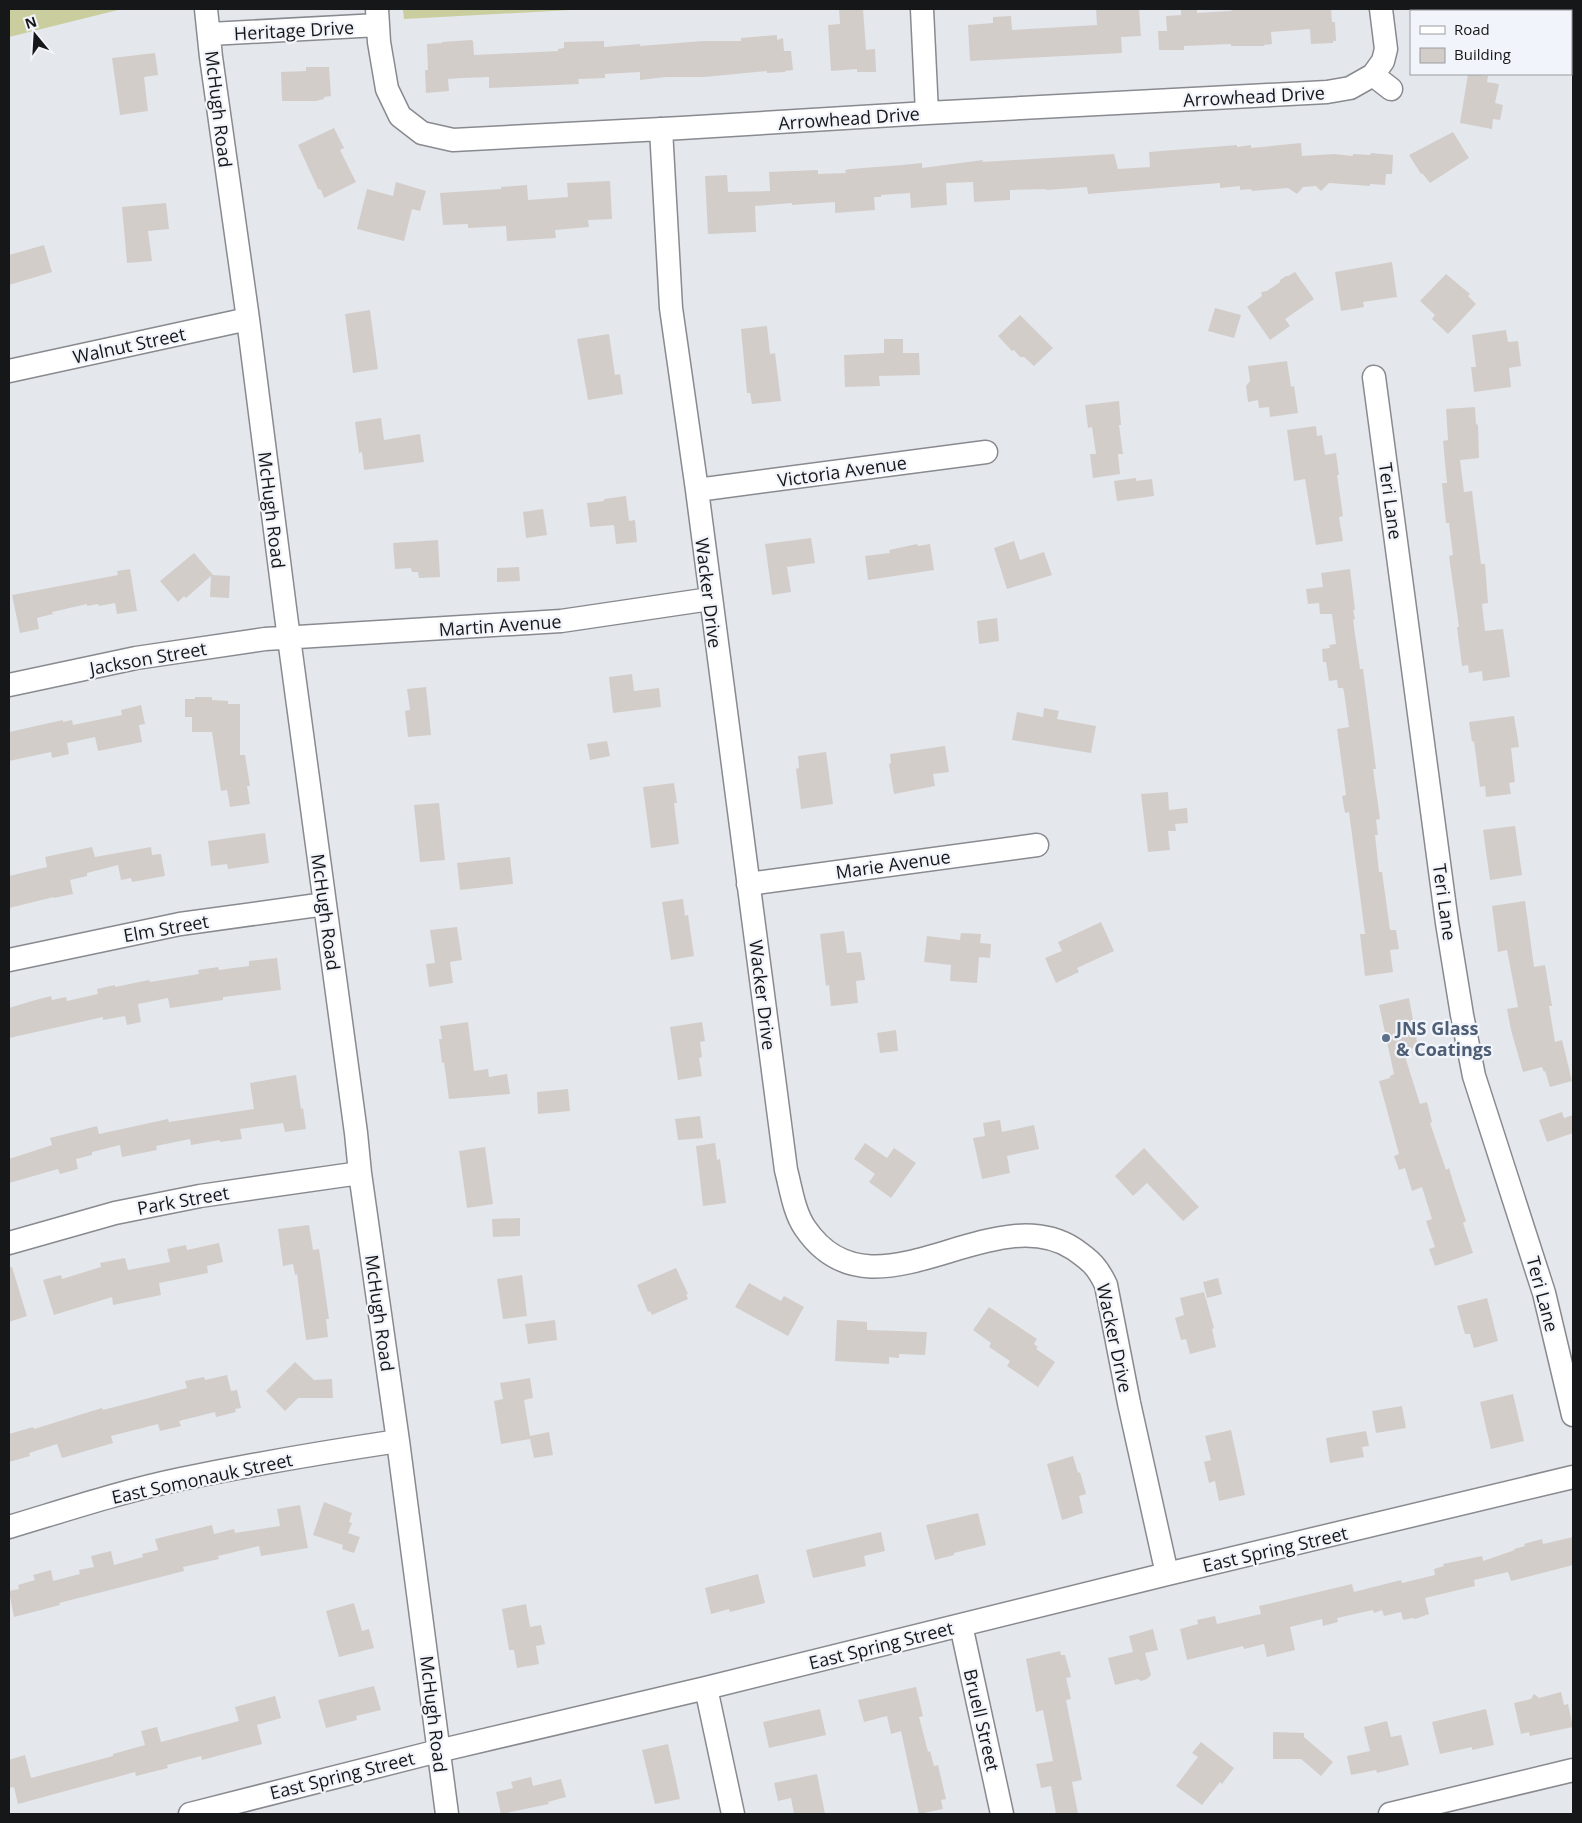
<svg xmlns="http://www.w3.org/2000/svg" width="1582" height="1823" font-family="'Open Sans',sans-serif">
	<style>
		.green { fill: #cacd9d }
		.building { fill: #d3cdca }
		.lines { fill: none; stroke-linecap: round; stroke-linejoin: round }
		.minor-casing { stroke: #888a8f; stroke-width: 25 }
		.minor { stroke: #fff; stroke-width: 22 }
		.service-dot { fill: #5c6f8a; stroke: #f1f4fa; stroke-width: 2 }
		.labels { text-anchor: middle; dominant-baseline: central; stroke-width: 4.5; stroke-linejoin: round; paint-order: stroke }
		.street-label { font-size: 18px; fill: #161719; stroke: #f1f4fa }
		.service-label { font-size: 18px; font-weight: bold; fill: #4e5e75; stroke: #f1f4fa; text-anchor: start }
	</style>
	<rect width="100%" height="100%" fill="#e4e7ec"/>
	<!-- green -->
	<path class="green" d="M9,9h113l-113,28z
		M403,9h186l-185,10z"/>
	<!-- building -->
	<path class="building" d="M839,9h24l3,41 9,-1 1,23h-19v-3l-26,2 -3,-46 12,-1z
		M1096,9h43l2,27 -20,1 1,16 -152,8 -2,-36 25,-2v-6l18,-1 1,14 85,-5z
		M1181,9h16v4l33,-2 6,-2h95l1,13h3l1,19h-3v2l-22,1 -1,-15 -39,3 1,12 -8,1v1h-33v-2l-47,2v4h-25l-1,-19h9l-1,-15 15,-1z
		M777,35v5l6,-2 1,13h7l2,19 -8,1v1l-18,1v-2l-63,6h-38l-26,3v-8l-35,2v4l-27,1 1,5 -90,4v-11l-27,1 -14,1 1,12 -23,2 -1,-23h3l-1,-26 15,-1v-1l29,-2 2,1 1,14 84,-4v-2l6,-1v-6l40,-1v6l36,-3v2l63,-5h38v-3z
		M155,53l3,22 -14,2 4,34 -28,4 -8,-57z
		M306,67h23l2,29 -7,1v2l-8,2h-34l-1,-29 25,-1z
		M1468,74l20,2 -1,6 12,2 -4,19 8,2 -3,15 -7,-1 -1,10 -32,-6z
		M334,128l10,20 -4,2 16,32 -32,16 -3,-8 -3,-1 -20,-44z
		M1453,132l16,26 -39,25 -8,-10 -1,1 -12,-19z
		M1301,143l1,13 32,-2 19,2v-2l17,1 1,-2 22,2 -1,19h-6l-1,11 -15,-1v2l-41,-3 -8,8 -5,-5 -13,1 -6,7 -9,-6 -36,3 -1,-2 -11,1v-4l-20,2v-5l-132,11 -1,-7 -41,3v-1l-36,1v10l-36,2 -1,-20 -27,1 1,22 -36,3 -1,-15 -29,2v2h-7l1,13 -40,3v-11l-43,3v-2l-37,3 1,26 -48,2 -3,-58 22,-1 1,17 42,-1 -1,-19 49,-2v4l28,-1 -1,-3 5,-1 52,-4 20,-2v5l61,-8 -1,2 132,-8 4,15 32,-2 -1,-15 88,-7v2l14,-2v3z
		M610,181l2,38 -24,1 1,7 -34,3 1,8 -49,3 -1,-15 -38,2v-4l-25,1 -3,-32 61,-4v-2l26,-2 1,15 40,-3 -1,-14z
		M396,182l30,9 -6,20 -8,-2 -8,32 -47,-12 10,-40 26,7z
		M166,203l3,26 -21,2 4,30 -25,2 -5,-56z
		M44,245l8,27 -43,13v-30z
		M1392,262l5,35 -34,5 1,5 -23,4 -6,-39z
		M1295,272l19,27 -29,20 5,7 -20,14 -23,-33 15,-11 -1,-4 6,-1 13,-9v-2l6,-4h2z
		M1446,274l24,20 -2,2 8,8 -28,30 -16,-15 3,-4 -15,-14z
		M1215,308l26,7 -7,23 -26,-7z
		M370,310l8,59 -25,4 -8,-59z
		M1020,315l33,33 -19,18 -10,-9h-4l-6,-7 -2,1 -14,-15z
		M767,326l3,28 5,-1 6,48 -29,3 -2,-11h-3l-6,-64z
		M1506,330l2,12 10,-1 3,25 -12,2 2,19 -37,5 -3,-25h5l-4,-32z
		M609,334l6,41 5,-1 3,20 -35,6 -11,-61z
		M884,339h19v14h16l1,22 -41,1 1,10 -35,1 -1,-32 40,-2z
		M1287,361l4,26 3,-1 4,27 -28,4 -1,-10 -10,1 -1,-8 -10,2 -2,-16 4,-5 -2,-15z
		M1119,401l2,24h-2l4,29h-5l2,20 -27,4 -3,-24h6l-4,-27 -4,1 -3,-23z
		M1475,407l1,17 2,1 1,33 -19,2 4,32 8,-1 9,73h4l3,39 -6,1 3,27 18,-2 7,48 -27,4 -1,-10 -13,2 -1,-8 -6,1 -5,-39h2l-10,-71 4,-1 -4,-32h-3l-4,-40h5l-4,-42 5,-1 -2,-31z
		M381,418l3,22 36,-6 4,28 -60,8 -2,-18 -3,1 -4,-31z
		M1316,426l1,10 5,-1 3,20 11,-2 3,22h-2l6,41 -4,1 4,24 -27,4 -11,-66 -11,2 -7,-51z
		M1136,478v3l16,-2 2,17 -37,5 -3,-20z
		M626,496l3,25 6,-1 2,22 -21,2 -2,-19 -24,2 -3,-24 17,-2v-2z
		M543,509l4,26 -21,3 -3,-26z
		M811,538l4,25 -28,4 4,25 -19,3 -7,-51z
		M438,540l2,37 -21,1 -1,-6h-6l-1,-4 -16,1 -2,-26z
		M1014,541l6,19 24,-8 8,23 -45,14 -13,-41z
		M917,544l1,2 12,-2 4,26 -66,10 -3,-24 25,-3 -1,-3z
		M194,553l19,22 17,1 -1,22 -19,-1 1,-21 -25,22 -2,-2 -6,6 -18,-21z
		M519,567l1,14 -23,1v-14z
		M130,569l7,42 -20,3 -2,-11 -16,3 -1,-2 -11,2v-2l-35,8 1,2 -16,4 2,11 -19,4 -8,-38 106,-20 -1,-4z
		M1350,569l5,41h-2l2,9 -2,1 7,49h3l13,100h-3l7,50 -4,1 2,15h-3l4,37h3l8,58h6l3,19 -9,1 3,22 -28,4 -5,-42h5l-10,-77 -6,-45 -4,1 -3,-17 4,-1 -9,-66 12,-2 -5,-35 -1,-4h-5l-1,-8 -8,1 -3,-19h-3l-1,-13 8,-1 -1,-3 7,-1 -4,-30h-12l-1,-11 -11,1 -2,-15 17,-2 -2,-14z
		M997,618l2,23 -20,3 -2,-23z
		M632,674l2,17 25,-3 2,19 -48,6 -4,-36z
		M426,687l5,48 -23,2 -3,-26 5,-1 -3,-21z
		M195,697h17v3l16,1v3h12v51h5l5,31h-3l3,18 -20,3 -3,-17 -6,1 -9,-59h-20v-15h-7v-18h10z
		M141,705l4,19 -6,1 3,17 -44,9 -3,-14 -28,6 2,11 -17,4 -1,-6 -42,9v-29l54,-12v2l9,-2 1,5 49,-10 -1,-5z
		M1044,708l15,3 -2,8 39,7 -5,27 -79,-13 5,-28 26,5z
		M1514,716l5,31 -8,1 4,34 -6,1 2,11 -25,3 -1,-11 -5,1 -6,-46 -2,1 -3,-20z
		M607,741l3,15 -20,4 -3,-16z
		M945,746l4,26 -16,2 2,12 -41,8 -5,-30 2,-1 -1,-9z
		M826,752l7,52 -32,5 -5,-40 3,-1 -1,-12z
		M674,783l3,20h-3l5,41 -28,4 -8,-61z
		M1168,792l1,18 18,-2 1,15 -13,1 1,7h-8l2,19 -22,2 -7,-58z
		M439,803l6,57 -25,2 -6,-57z
		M1515,826l7,49 -32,5 -7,-50z
		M265,833l4,30 -41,6 -1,-5 -16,2 -3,-25z
		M92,847l3,10 56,-10 1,8 9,-1 4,22 -33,6 -1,-4 -10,2 -3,-15 -31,8v3l-17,4 3,14 -19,4v-1l-45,11v-32l38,-9 -2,-10z
		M510,857l3,27 -53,6 -3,-27z
		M683,899l2,17 3,-1 6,41 -23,4 -9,-58z
		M1525,901l9,66 11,-2 7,41h-3l6,36 7,-2 10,41 -22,6 -5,-16 -1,1 -2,-5 -19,5 -12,-42 -4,-21 11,-2 -11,-57 -9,2 -6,-46z
		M1101,922l13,29 -37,17 2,4 -23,11 -11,-25 17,-7 -4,-9z
		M457,927l5,33 -12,2 3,21 -24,4 -3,-23 9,-1 -5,-33z
		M844,931l3,22 14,-1 4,28 -9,1 2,22 -27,3 -2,-21 -3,1 -6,-52z
		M961,933l20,1 -1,9 11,1 -1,14 -11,-1 -2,26 -27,-2 1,-16 -27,-3 3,-26 33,4z
		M277,958l4,32 -58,7v3l-53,8 -2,-10 -30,6 3,18 -14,3 -2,-9 -22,4v-3l-94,21v-30l23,-7 19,-5 1,4 14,-3 1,4 31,-7 -1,-5 18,-4v2l34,-7 1,2 49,-8 -1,-4 20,-3 1,3 30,-4v-5z
		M1409,998l9,49 -15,3 17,54 7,-2 5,20 -2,1 16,47 3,-2 6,20 11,33 -3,2 10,30 -38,13 -6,-17 6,-2 -9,-26 6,-2 -10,-32 -10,4 -7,-23 -6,2 -5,-14 5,-2 -20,-73 11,-3v-2l4,-2 -15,-69z
		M468,1022l6,49 14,-2 1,8 18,-3 3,20 -61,5 -5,-37 -2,1 -3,-24h3l-2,-13z
		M702,1022l3,19 -5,1 2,15 -3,1 3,18 -24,4 -8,-53z
		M896,1030l2,21 -18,2 -3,-20z
		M296,1075l5,34 2,-1 3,21 -21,3 -2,-9 -43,6 2,10 -22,3v-2l-29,5 -1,-6 -34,7 1,4 -35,7 -2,-12 -28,7v3l-16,4 2,10 -18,5 -2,-5 -49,14v-24l43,-14 -2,-7 47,-12 2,8 69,-15 1,3 85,-13 -4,-26z
		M568,1089l2,22 -32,3 -1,-22z
		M1562,1112l2,6 9,-3v18l-26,9 -8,-22z
		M700,1116l3,22 -25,2 -3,-21z
		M1000,1120l2,12 32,-7 5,24 -32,7 3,17 -28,6 -9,-41 12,-2 -2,-13z
		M715,1143l2,17 3,-1 6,44 -23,3 -7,-60z
		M865,1143l22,15 7,-10 22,15 -25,35 -22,-16 6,-8 -21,-15z
		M485,1147l8,57 -26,4 -8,-57z
		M1144,1148l55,59 -16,14 -36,-38 -14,13 -18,-20z
		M520,1218v18l-27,1 -1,-18z
		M309,1225l4,25 6,-1 10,70h-3l2,18 -22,3 -9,-66 -2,1 -2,-11 -10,2 -5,-37z
		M219,1243l4,19 -16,4 1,7 -49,10 2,12 -48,10 -1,-8 -58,18 -11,-35 18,-5 1,4 39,-12 -1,-4 25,-5 3,12 42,-8 -3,-13 19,-4 1,5z
		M9,1267h3l15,49 -18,6z
		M676,1268l12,26h-2l2,5 -36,16 -2,-4 -2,1 -11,-27z
		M522,1275l5,41 -24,3 -6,-40z
		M1218,1278l4,16 -15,4 -4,-16z
		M749,1283l32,18 3,-5 20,11 -16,29 -53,-29z
		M1204,1292l10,36 -2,1 4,18 -26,7 -4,-15 -5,1 -6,-22 9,-3 -4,-17z
		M1487,1298l11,43 -24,7 -4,-14h-5l-8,-28z
		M989,1307l48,32 -3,5 4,3 -2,2 19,13 -17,25 -31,-21 3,-5 -21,-14 2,-4 -18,-13z
		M555,1320l2,20 -29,4 -3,-20z
		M837,1320l30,2v8l60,2 -2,23 -26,-1v4l-10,-1v7l-54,-3z
		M295,1362l19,18 18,-1 1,19h-35l-13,13 -19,-20z
		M227,1375l4,16 6,-1 4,18 -6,1 1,3 -20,5 -1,-5 -36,9 2,5 -21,5 -2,-7 -47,12 2,7 -51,15 -5,-14 -28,9 1,3 -21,6v-28l24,-7 1,2 68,-21 1,2 84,-22 -2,-7 19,-4 1,3z
		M530,1378l3,20 -9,2 6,36 19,-4 4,23 -19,3 -4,-19 -29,5 -7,-43 9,-2 -3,-16z
		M1513,1394l11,47 -33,8 -11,-47z
		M1402,1406l4,22 -30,5 -4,-22z
		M1231,1430l14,65 -26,6 -4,-20 -6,2 -5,-21 7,-2 -6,-24z
		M1366,1431l3,15 -7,1 2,10 -34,6 -4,-25z
		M1073,1456l5,17 2,-1 6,22 -7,2 4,17 -21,7 -15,-56z
		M324,1502l28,11 -3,9 3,1 -4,10 12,4 -6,16 -12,-4 1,-4 -30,-10z
		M300,1505l8,43 -47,8 -2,-10 -41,10 1,3 -36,8 1,4 -125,32 1,2 -46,12 -5,-26 10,-2 -1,-4 17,-5 -2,-5 18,-5 2,11 27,-7 -1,-4 15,-3 -3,-11 20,-5 3,14 29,-8 -1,-3 16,-4 -3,-11 57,-14 2,9 20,-5 1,4 45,-7 -3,-17z
		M978,1513l8,32 -32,8v2l-19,5 -9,-35z
		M881,1532l4,19 -21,5 2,10 -53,12 -7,-28z
		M1573,1537v28l-62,16 -3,-9 -34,8 1,6 -50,12 4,16 -14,5 -2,-1 -10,2 -2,-8 -17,4 -2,-6 -8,3 -1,-3 -36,8 1,4 -15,4 -1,-7 -32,8 5,23 -28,7 -3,-13 -20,5 -1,-3 -56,14 -7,-31 18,-5 -1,-4 18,-4 2,8 44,-10 -2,-8 93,-22 2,8 47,-12 1,3 33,-8 -1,-6 10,-3 -1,-2 39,-8 1,5 32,-11 -1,-1 11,-3 -1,-2 18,-5 1,5z
		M758,1574l7,29 -35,9 -1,-3 -18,5 -6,-26z
		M354,1603l8,28 7,-2 5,19 -35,9 -13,-46z
		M526,1604l4,23 11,-2 4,19 -9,2 3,18 -22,4 -3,-18h-5l-7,-41z
		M1153,1629l5,21 -13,3 6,22 -4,4 -6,2 -3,-2 -23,6 -7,-27 25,-6 -4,-16z
		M1060,1651l1,4h4l6,22 -5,1 5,21 -5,1 16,80 -10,2 6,32h-22l-5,-28 -10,2 -5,-24 17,-3 -10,-51 -7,2 -10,-53z
		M374,1686l7,24 -25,6 1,4 -31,8 -8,-28z
		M916,1687l7,29 -4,1 9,35 2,-1 4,15 4,-1 8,34 -5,1 2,9 -24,5 -18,-83 -10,3 -4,-18 -23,6 -6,-22z
		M1561,1692l3,13 4,-1 5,23 -43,9 -1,-4 -8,2 -7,-31 17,-4 3,-5 5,4z
		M275,1696l6,22 -24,7 5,19 -60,16 -1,-4 -34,9 1,3 -32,8 -1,-4 -117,32 -4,-17 -5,1v-28l16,-5 6,23 82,-22v-2l32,-9 -4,-14 16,-4 4,15 78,-21 -4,-14z
		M820,1709l6,26 -57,13 -6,-26z
		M1486,1709l8,36 -22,5v-3l-32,7 -8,-32z
		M1387,1721l4,16 10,-2 8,30 -32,8 -1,-3 -25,5 -4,-19 23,-5 -6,-24z
		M1273,1732l31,1v4l29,25 -12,14 -20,-17h-28z
		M1201,1742l33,26 -12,16 -2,-2 -18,23 -26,-19 22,-29 -6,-4z
		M668,1744l12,55 -25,5 -13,-54z
		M817,1774l8,40h-31l-3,-16 -13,3 -4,-18z
		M531,1777l2,9 28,-7 5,18 -18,5 1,2 -48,10 -5,-22 17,-4 -2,-6z"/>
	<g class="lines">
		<!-- minor casing -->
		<g class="minor-casing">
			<path id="minor" d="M206,9l5,48 37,262 38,297 70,517 4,40 38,268 49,373
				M377,9l2,33 8,47 13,27 22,17 31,7 228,-12 246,-15 400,-21 23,-4 23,-13 10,-14 3,-12 -5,-40
				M922,9l5,104
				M210,34l168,-9
				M1373,75l18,14
				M661,129l10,179 26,182 89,680c5,19 8,42 19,58 68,100 186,-33 269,21 17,12 23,17 32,36l23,118 38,171
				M9,371l239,-52
				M1374,377l73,546 15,92 12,61 70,217 29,122
				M697,490l289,-38
				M9,685l127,-27 129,-19 296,-18 149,-22
				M748,884l289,-39
				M9,960l171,-36 145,-20
				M9,1243l106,-30 85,-17 160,-23
				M9,1527c57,-17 114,-36 172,-48 73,-15 144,-27 217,-38
				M961,1625l41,189
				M706,1688l27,126
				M190,1814l248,-63 268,-63 461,-114 406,-97
				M1390,1814l183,-44"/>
		</g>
		<!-- minor -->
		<use href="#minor" class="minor"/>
	</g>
	<!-- markers -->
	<circle class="service-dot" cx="1386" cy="1038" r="5"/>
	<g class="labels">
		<!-- street labels -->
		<g class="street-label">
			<text transform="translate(294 30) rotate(-3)">Heritage Drive</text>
			<text transform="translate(1254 96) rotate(-3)">Arrowhead Drive</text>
			<text transform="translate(219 109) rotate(83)">McHugh Road</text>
			<text transform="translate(849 118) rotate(-4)">Arrowhead Drive</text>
			<text transform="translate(129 345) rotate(-12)">Walnut Street</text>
			<text transform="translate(842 471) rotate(-8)">Victoria Avenue</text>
			<text transform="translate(1391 501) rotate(82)">Teri Lane</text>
			<text transform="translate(272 510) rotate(83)">McHugh Road</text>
			<text transform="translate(709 593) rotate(83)">Wacker Drive</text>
			<text transform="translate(500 625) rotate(-4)">Martin Avenue</text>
			<text transform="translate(148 658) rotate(-10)">Jackson Street</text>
			<text transform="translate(893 864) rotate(-8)">Marie Avenue</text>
			<text transform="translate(1445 902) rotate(82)">Teri Lane</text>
			<text transform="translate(326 912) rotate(82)">McHugh Road</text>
			<text transform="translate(166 928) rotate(-10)">Elm Street</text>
			<text transform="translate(763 995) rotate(83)">Wacker Drive</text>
			<text transform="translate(183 1200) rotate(-10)">Park Street</text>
			<text transform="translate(1543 1294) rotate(75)">Teri Lane</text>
			<text transform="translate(380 1313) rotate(82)">McHugh Road</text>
			<text transform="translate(1115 1338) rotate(78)">Wacker Drive</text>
			<text transform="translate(202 1478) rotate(-12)">East Somonauk Street</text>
			<text transform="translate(1275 1549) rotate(-13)">East Spring Street</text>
			<text transform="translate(881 1645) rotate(-14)">East Spring Street</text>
			<text transform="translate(434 1714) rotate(83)">McHugh Road</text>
			<text transform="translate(982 1720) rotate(77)">Bruell Street</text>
			<text transform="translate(342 1775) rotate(-14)">East Spring Street</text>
		</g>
		<!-- service labels -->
		<g class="service-label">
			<text x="1396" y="1028">JNS Glass<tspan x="1396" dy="21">&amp; Coatings</tspan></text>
		</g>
	</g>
	<!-- border -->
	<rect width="1582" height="1823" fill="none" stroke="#161719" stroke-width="20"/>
	<!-- legend -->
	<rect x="1410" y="10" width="162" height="65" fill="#f1f4fa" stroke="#999ca0"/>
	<rect x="1420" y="26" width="25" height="8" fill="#ffffff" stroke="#999ca0"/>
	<text x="1454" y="35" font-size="15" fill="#161719">Road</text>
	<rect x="1420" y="48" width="25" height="15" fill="#d3cdca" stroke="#999ca0"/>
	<text x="1454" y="60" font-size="15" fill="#161719">Building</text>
	<!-- north arrow -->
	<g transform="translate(35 35) rotate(342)" stroke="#f1f4fa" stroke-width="4" paint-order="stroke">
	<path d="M0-4L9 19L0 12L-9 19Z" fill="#161719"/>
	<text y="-8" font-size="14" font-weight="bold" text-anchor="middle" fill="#161719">N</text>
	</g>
</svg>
